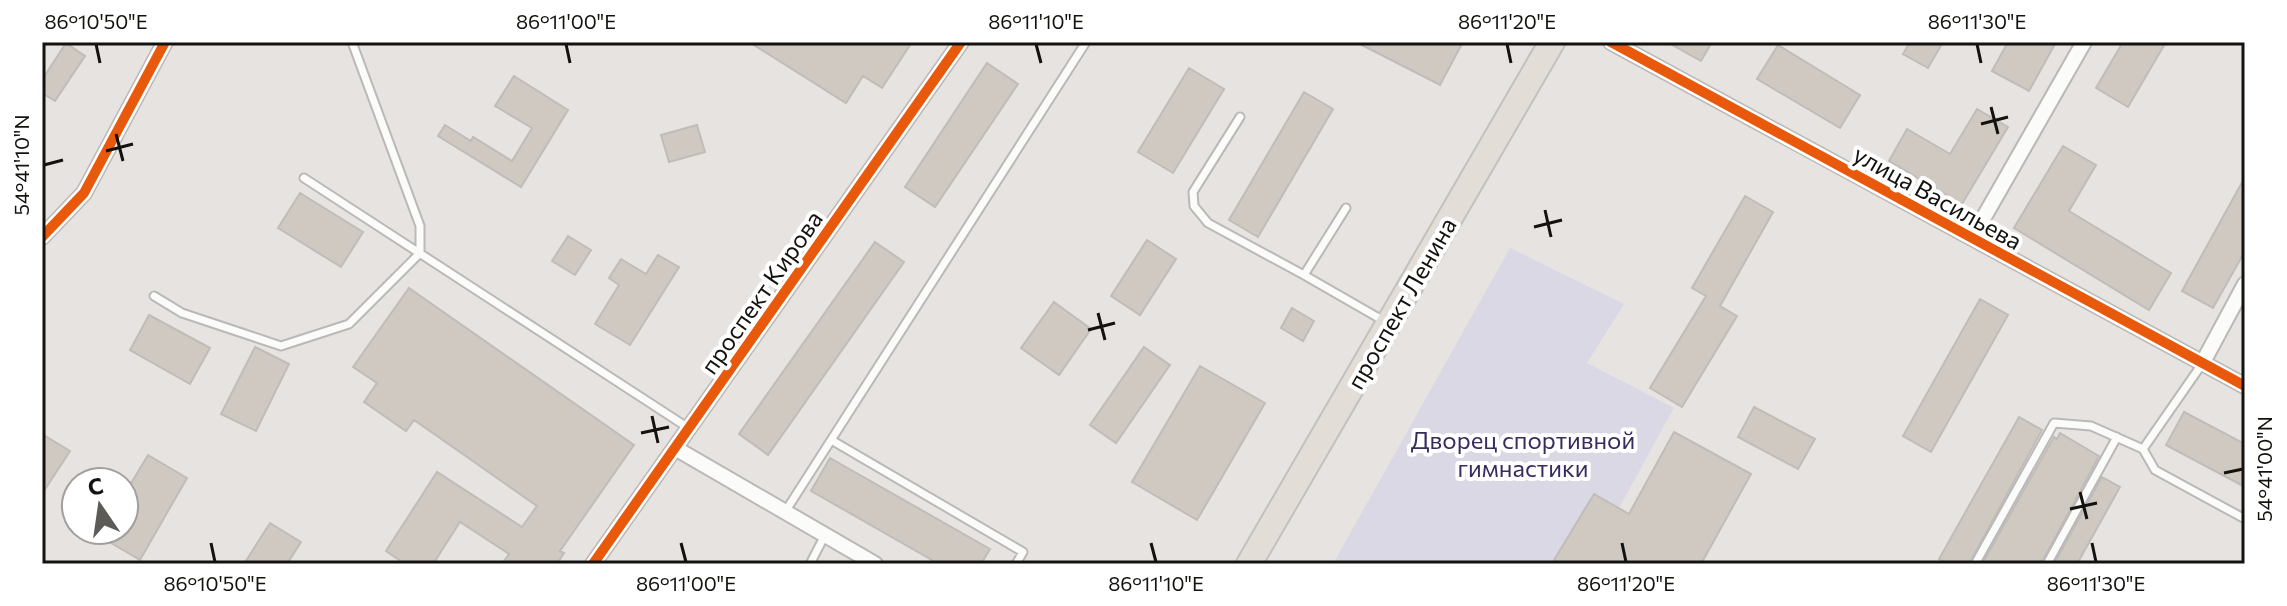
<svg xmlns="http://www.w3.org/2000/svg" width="2287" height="606" font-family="Commissioner,sans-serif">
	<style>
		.green { fill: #dbd8e5 }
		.building { fill: #cfc9c1; stroke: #bfbcba; stroke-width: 2 }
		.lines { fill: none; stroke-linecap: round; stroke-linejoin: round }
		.lane-casing { stroke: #bbb9b7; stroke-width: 11 }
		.street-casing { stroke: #bbb9b7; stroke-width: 18 }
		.primary-casing { stroke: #c2c1bf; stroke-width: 28 }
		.lane { stroke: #fbfbfa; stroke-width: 7 }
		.street { stroke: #fbfbfa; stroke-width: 14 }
		.primary { stroke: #e2ddd6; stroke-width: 24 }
		.cycleway-casing { stroke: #fff; stroke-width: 15 }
		.cycleway { stroke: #e8590c; stroke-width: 10 }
		.ticks { fill: none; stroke: #13120f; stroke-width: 3 }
		.labels { text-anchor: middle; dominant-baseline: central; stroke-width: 8; stroke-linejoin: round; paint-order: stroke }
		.street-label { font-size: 24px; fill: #13120f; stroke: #fff }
		.park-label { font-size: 24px; fill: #372b5f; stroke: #fff }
		.neatline { fill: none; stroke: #13120f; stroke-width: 3 }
		.ticks-label { font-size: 20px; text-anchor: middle; fill: #13120f }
	</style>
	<rect width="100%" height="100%" fill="#e6e3e0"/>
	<!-- green -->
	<path class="green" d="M1510,248l114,56 -37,59 87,45 -86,156h-255z"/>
	<!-- building -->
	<path class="building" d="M749,42h163l-30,46 -19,-12 -17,27z
		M1356,42h107l-23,43z
		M1667,42h45l-11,19z
		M1910,42h33l-15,26 -25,-14z
		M2008,42h48l-27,49 -37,-20z
		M2123,42h43l-38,65 -32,-19z
		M66,43l19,13 -30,45 -13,-8v-13z
		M1778,45l82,50 -20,33 -83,-49z
		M987,63l31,21 -83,123 -30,-20z
		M1189,68l35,21 -51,84 -35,-21z
		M514,76l54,34 -47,77 -83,-51 7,-11 26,16 2,-4 39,24 20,-33 -37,-22z
		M1304,92l29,17 -75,128 -29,-17z
		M1977,109l31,18 -46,77 -73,-43 18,-32 43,25z
		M697,125l8,27 -36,10 -8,-27z
		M2063,146l33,19 -27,46 102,62 -22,37 -135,-82z
		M2245,177v74l-32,57 -31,-17z
		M300,193l63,39 -22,35 -63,-39z
		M1745,196l28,16 -53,94 17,10 -55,91 -32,-19 56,-92 -14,-8z
		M568,236l23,14 -16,25 -23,-14z
		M1147,240l29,19 -36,56 -29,-19z
		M875,242l29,20 -136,193 -29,-21z
		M658,255l21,12 -49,78 -35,-21 24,-39 -10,-7 12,-19 25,15z
		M409,288l225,157 -74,106 4,2 -7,11h-55l7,-10 -49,-32 -27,42h-28l-19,-13 51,-79 85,55 15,-21 -123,-86 -8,11 -42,-29 13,-19 -24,-16z
		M1980,299l28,16 -77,137 -28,-16z
		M1054,302l37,27 -32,46 -38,-27z
		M1292,308l22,13 -11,20 -22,-13z
		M149,315l61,33 -20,36 -60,-34z
		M255,347l34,17 -33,67 -35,-17z
		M1144,347l26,18 -54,78 -26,-18z
		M1200,366l65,37 -68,117 -65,-38z
		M1754,407l61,32 -17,30 -60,-32z
		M2184,412l61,32v43l-79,-42z
		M2019,417l23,13 -73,134h-21l-9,-5z
		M1674,432l77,42 -50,90h-139l-8,-4 40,-66 35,20z
		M2060,433l39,23 -58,108h-59l72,-127 3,2z
		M42,434l28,17 -28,43z
		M148,455l39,23 -47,82 -51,-30h35v-35z
		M830,458l160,91 -9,15h-42l-128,-73z
		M2102,477l18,10 -43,77h-23z
		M270,523l31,19 -14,22h-43z"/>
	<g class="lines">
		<!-- lane casing -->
		<g class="lane-casing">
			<path id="lane" d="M1240,117l-47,75 1,14 14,17 96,52
				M304,178l386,251
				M1346,208l-42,67 80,46
				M154,296l28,17 99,33 68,-22 71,-71v-27l-68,-184
				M833,441l190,111 -7,12
				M2143,449l12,21 90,49
				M785,512l301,-470
				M810,564l15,-29
				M1975,564l79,-141 37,3 52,23 59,-85
				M2047,564l70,-127"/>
		</g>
		<!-- street casing -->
		<g class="street-casing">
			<path id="street" d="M1611,42l634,344
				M42,237l42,-44 81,-151
				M1972,238l112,-196
				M2202,364l43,-80
				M675,448l200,116
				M593,564l368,-522"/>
		</g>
		<!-- primary casing -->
		<g class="primary-casing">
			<path id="primary" d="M1249,564l303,-522"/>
		</g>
		<!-- lane -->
		<use href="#lane" class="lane"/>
		<!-- street -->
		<use href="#street" class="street"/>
		<!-- primary -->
		<use href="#primary" class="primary"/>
		<!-- cycleway casing -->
		<g class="cycleway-casing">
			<path id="cycleway" d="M1611,42l634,344
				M42,237l42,-44 81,-151
				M593,564l368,-522"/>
		</g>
		<!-- cycleway -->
		<use href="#cycleway" class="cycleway"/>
	</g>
	<!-- ticks -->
	<path class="ticks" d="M96,44l4,19M566,44l4,19M1036,44l5,19M1507,44l4,19M1977,44l4,19M1991,107l7,27M1981,124l27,-7M116,134l7,27M106,151l27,-7M44,165l19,-5M1545,210l6,27M1534,227l28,-7M1098,313l7,27M1088,330l27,-7M652,416l6,27M641,433l28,-6M2224,473l19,-4M2080,492l7,27M2070,509l27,-6M211,543l4,19M681,543l5,19M1151,543l5,19M1622,543l4,19M2092,543l4,19"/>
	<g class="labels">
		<!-- street labels -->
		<g class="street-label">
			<text transform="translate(1938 197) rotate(29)">улица Васильева</text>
			<text transform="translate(761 292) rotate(-55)">проспект Кирова</text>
			<text transform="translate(1401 303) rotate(-60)">проспект Ленина</text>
		</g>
		<!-- park labels -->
		<g class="park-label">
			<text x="1523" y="439">Дворец спортивной<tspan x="1523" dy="28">гимнастики</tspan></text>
		</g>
	</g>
	<!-- border -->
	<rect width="2287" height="606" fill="none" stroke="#ffffff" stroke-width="88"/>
	<!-- north arrow -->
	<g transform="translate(100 506) rotate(347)"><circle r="38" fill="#ffffff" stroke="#a1a09f" stroke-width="2"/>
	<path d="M0-6L14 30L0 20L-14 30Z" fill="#5d5b58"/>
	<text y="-12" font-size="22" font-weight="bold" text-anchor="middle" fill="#13120f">С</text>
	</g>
	<rect x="44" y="44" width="2199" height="518" class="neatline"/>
	<g class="ticks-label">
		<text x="96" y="29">86°10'50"E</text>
		<text x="566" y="29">86°11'00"E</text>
		<text x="1036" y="29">86°11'10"E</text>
		<text x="1507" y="29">86°11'20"E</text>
		<text x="1977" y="29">86°11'30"E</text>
		<text transform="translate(22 165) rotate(-90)" y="7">54°41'10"N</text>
		<text transform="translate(2265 469) rotate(-90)" y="7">54°41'00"N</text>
		<text x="215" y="591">86°10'50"E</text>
		<text x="686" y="591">86°11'00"E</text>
		<text x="1156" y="591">86°11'10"E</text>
		<text x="1626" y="591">86°11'20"E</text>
		<text x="2096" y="591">86°11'30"E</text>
	</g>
</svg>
